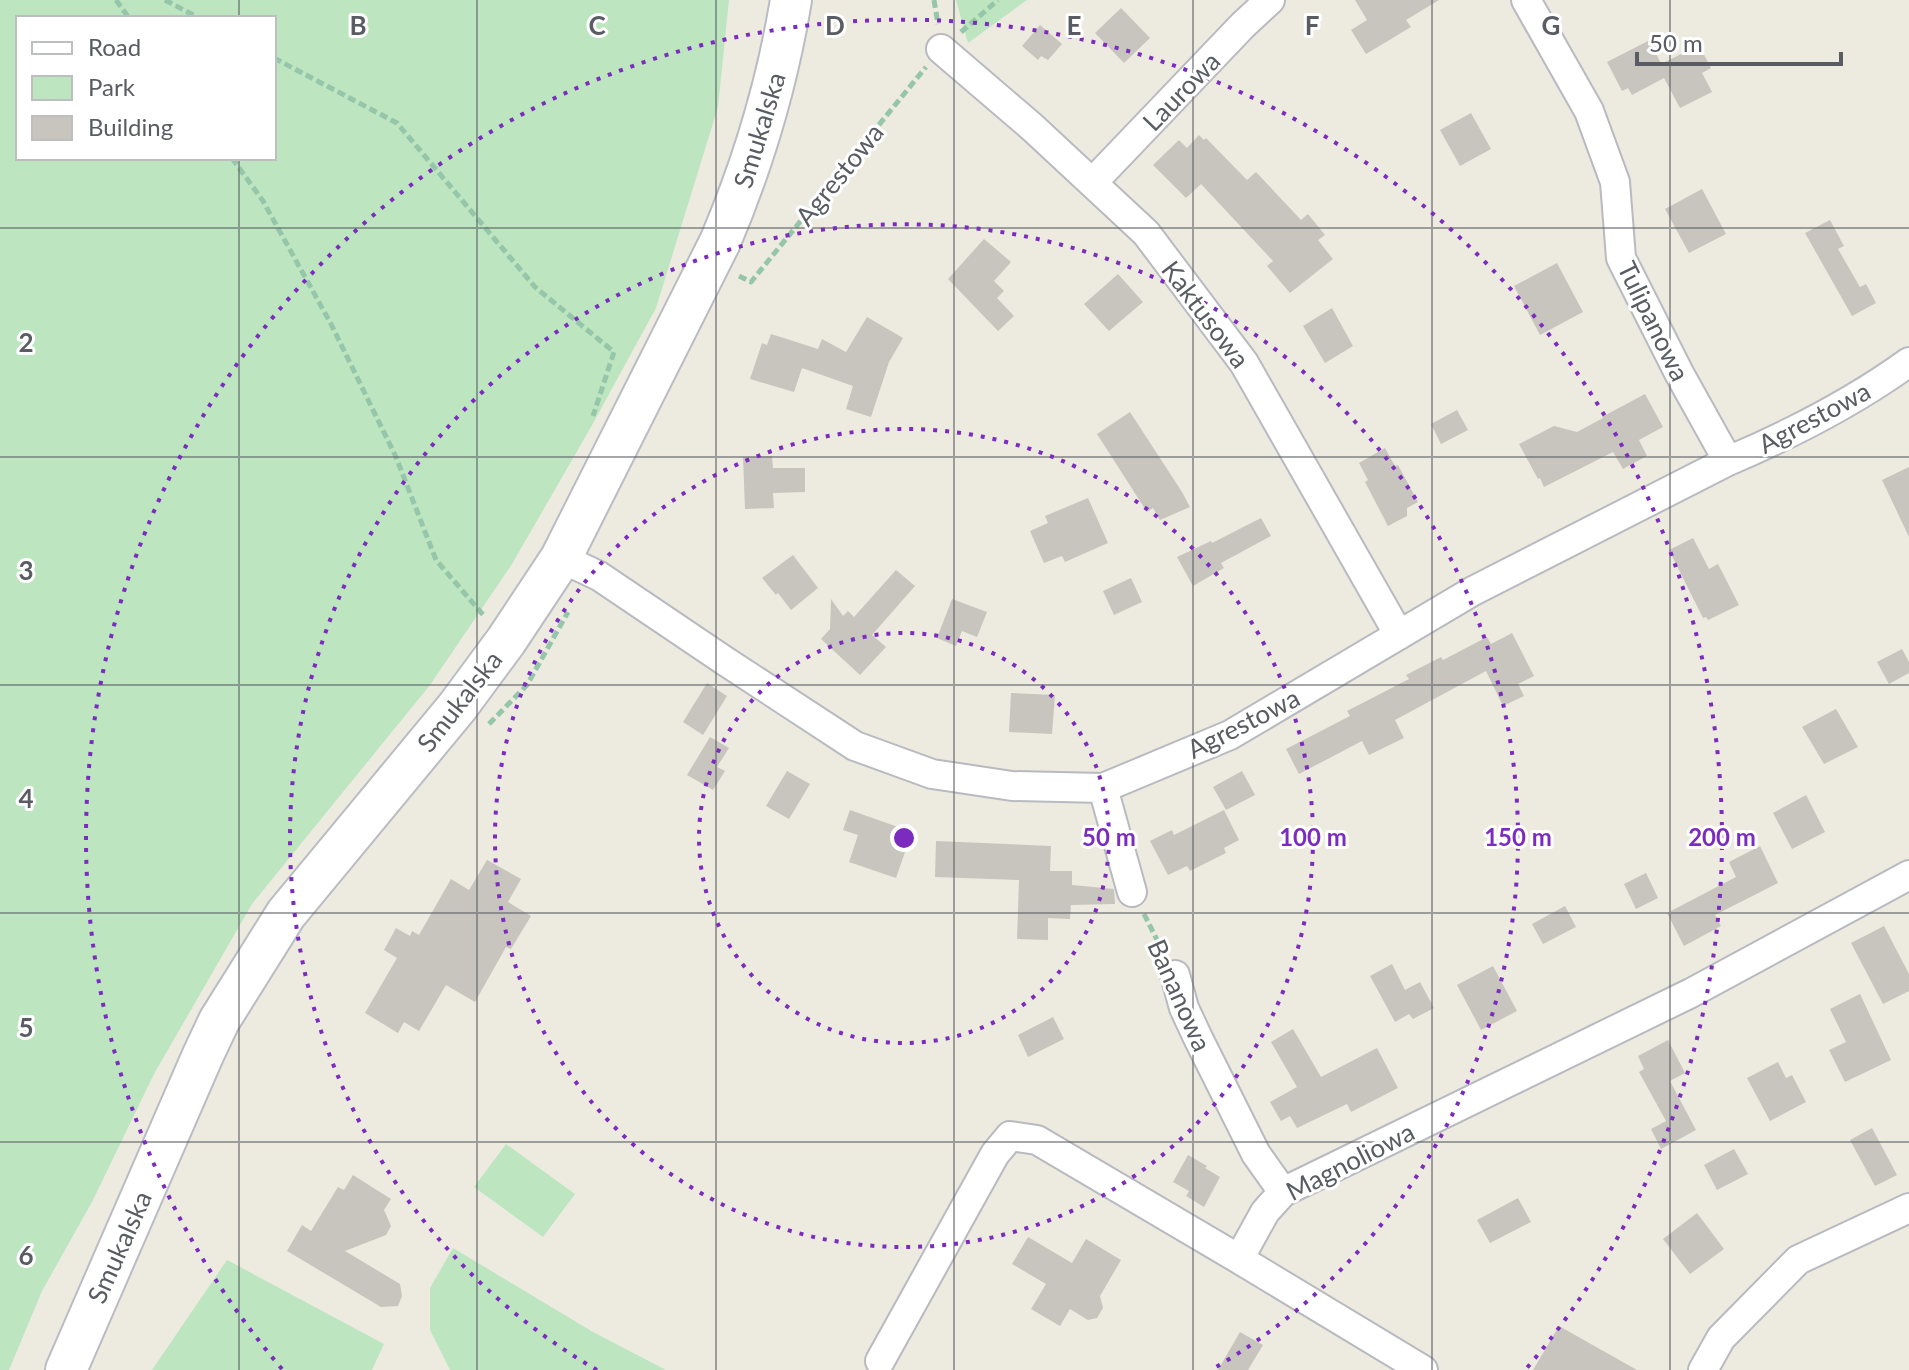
<svg xmlns="http://www.w3.org/2000/svg" width="1909" height="1370" font-family="Lato,sans-serif">
	<style>
		.green { fill: #bce5c0; fill-rule: evenodd }
		.building { fill: #c7c5be }
		.lines { fill: none; stroke-linecap: round; stroke-linejoin: round }
		.street-casing { stroke: #b8bac0; stroke-width: 32 }
		.secondary-casing { stroke: #b9bcc3; stroke-width: 44 }
		.path { stroke: #95c6a9; stroke-width: 5; stroke-dasharray: 8 4; stroke-linecap: butt }
		.street { stroke: #fff; stroke-width: 28 }
		.secondary { stroke: #fff; stroke-width: 40 }
		.grid { fill: none; stroke: #595c62; stroke-width: 2; stroke-opacity: 0.55 }
		.ring { fill: none; stroke: #7b2cbf; stroke-width: 4; stroke-dasharray: 4 8 }
		.labels { text-anchor: middle; dominant-baseline: central; stroke-width: 6; stroke-linejoin: round; paint-order: stroke }
		.street-label { font-size: 26px; fill: #595c62; stroke: #fff }
		.grid-label { font-size: 26px; text-anchor: middle; font-weight: bold; fill: #595c62; stroke: #fff; stroke-width: 6; stroke-linejoin: round; paint-order: stroke }
		.centre { fill: #7b2cbf; stroke: #fff; stroke-width: 4 }
		.ring-label { font-size: 24px; text-anchor: middle; font-weight: bold; fill: #7b2cbf; stroke: #fff; stroke-width: 6; stroke-linejoin: round; paint-order: stroke }
	</style>
	<rect width="100%" height="100%" fill="#edebe0"/>
	<!-- green -->
	<path class="green" d="M0,0h729l-11,107 -62,201 -65,119 -79,137 -82,121 -178,219 -98,170 -62,128 -50,89 -33,79h-9zM18,18h256v140h-256z
		M956,0h71l-59,43z
		M506,1144l69,50 -32,43 -69,-50z
		M453,1248l140,84 73,38h-216l-20,-40v-42z
		M227,1260l157,84 -12,26h-220z"/>
	<!-- building -->
	<path class="building" d="M1355,0h84l-33,20 5,7 -45,27 -15,-24 16,-10z
		M1121,8l29,30 -26,25 -29,-30z
		M1040,25l22,19 -14,16 -7,-4 -3,4 -16,-14z
		M1650,40l11,24 38,-19 12,23 -9,5 10,19 -32,16 -16,-30 -32,17 -4,-7 -6,3 -15,-29z
		M1471,113l20,36 -31,17 -20,-36z
		M1199,135l5,5 2,-2 41,42 9,-8 45,48 7,-6 17,21 -7,5 15,19 -43,34 -23,-27 6,-5 -72,-77 -15,14 -33,-33 26,-25 8,8z
		M1702,189l24,45 -37,19 -24,-44z
		M1830,220l14,26 -6,3 22,38 6,-3 10,19 -24,13 -47,-83z
		M984,239l27,23 -17,19 10,10 -7,7 17,18 -16,15 -50,-52z
		M1557,263l26,49 -43,23 -26,-49z
		M1118,274l25,28 -34,29 -25,-27z
		M1332,308l21,38 -28,17 -22,-37z
		M867,317l36,21 -14,24 -18,55 -25,-8 7,-23 -51,-18 -8,24 -44,-13 12,-36 5,2 4,-11 47,15 4,-10 24,13z
		M1645,394l18,33 -24,13 8,16 -24,13 -10,-17 -69,35 -4,-9 -2,1 -19,-35 35,-18 23,6 26,-14 -1,-1z
		M1457,410l11,20 -27,14 -10,-20z
		M1130,412l52,80 8,15 -30,13 -7,-12 -6,4 -50,-78z
		M1385,448l10,18 3,-1 20,37 -11,6v8l-19,10 -23,-44 3,-2 -9,-17z
		M772,456l1,12h32v24l-32,1 1,15 -29,1 -2,-52z
		M1909,467v70l-27,-57z
		M1088,498l20,45 -43,19 -3,-6 -18,7 -14,-32 18,-8 -3,-7z
		M1261,518l10,18 -50,27 3,5 -31,18 -16,-29 34,-16 1,2z
		M1693,538l16,31 9,-5 21,41 -31,15 -2,-3 -3,1 -34,-68z
		M793,555l25,33 -27,22 -13,-17 -2,2 -14,-17z
		M896,570l19,16 -43,49 14,12 -26,28 -39,-36 9,-10 1,-30 12,17 5,-5 6,6z
		M1131,578l11,24 -28,13 -11,-24z
		M952,599l35,13 -10,25 -15,-6 -6,15 -19,-8z
		M1512,633l22,43 -16,8 6,12 -21,10 -17,-35 -91,49 9,18 -35,17 -7,-14 -63,33 -13,-25 64,-33 -3,-5 62,-32 -3,-4 35,-18 2,3 44,-23 4,7z
		M1902,649l7,13v11l-20,11 -12,-22z
		M707,683l20,13 -24,39 -20,-13z
		M1011,693l44,2 -3,39 -43,-2z
		M1836,709l22,38 -34,17 -22,-37z
		M710,737l19,11 -12,19 8,4 -12,19 -26,-15z
		M787,771l23,13 -21,35 -23,-13z
		M1242,771l13,24 -29,15 -13,-23z
		M1806,795l19,37 -33,17 -19,-36z
		M850,810l62,22 -16,46 -47,-16 9,-27 -15,-5z
		M1224,810l15,30 -15,8 2,5 -36,18 -3,-5 -19,9 -18,-34 22,-11 2,5z
		M936,841l115,5 -1,25h22v14l42,4 1,15 -44,1 -1,14 -22,-1v22l-31,-1 2,-59 -84,-3z
		M1760,846l18,37 -63,32 6,11 -37,20 -17,-33 69,-36 -7,-15z
		M487,860l34,19 -13,23 23,14 -20,33 -5,-2 -31,55 -29,-17 -27,46 -15,-9 -6,11 -33,-20 32,-55 -13,-8 12,-22 14,8 2,-5 7,4 32,-56 18,11z
		M1646,873l12,25 -22,11 -12,-25z
		M1565,906l11,21 -33,17 -11,-20z
		M1884,926l25,48v17l-26,13 -32,-61z
		M1392,964l13,26 15,-8 14,26 -21,11 -4,-5 -14,8 -25,-46z
		M1493,966l24,45 -36,19 -24,-45z
		M1860,994l31,66 -46,22 -16,-32 17,-8 -16,-33z
		M1053,1017l11,22 -36,18 -10,-22z
		M1293,1029l28,48 56,-29 21,40 -47,24 -4,-8 -50,24 -7,-12 -9,5 -11,-19 27,-15 -26,-45z
		M1668,1040l17,33 -15,8 26,49 -35,19 -10,-20 15,-8 -27,-49 5,-3 -6,-13z
		M1778,1062l8,16 6,-3 14,27 -36,19 -23,-43z
		M1872,1128l25,47 -22,11 -25,-46z
		M1734,1149l14,25 -31,16 -13,-25z
		M1188,1155l19,11 -2,2 15,9 -16,30 -18,-11 3,-5 -16,-9z
		M353,1175l38,24 -7,11 7,16 -5,9 -41,16 55,33 2,12 -4,10 -17,1 -94,-56 15,-26 9,6 27,-44 6,3z
		M1518,1198l13,24 -41,21 -13,-23z
		M1697,1213l27,36 -34,25 -27,-35z
		M1028,1237l44,26 14,-24 35,21 -21,36 3,12 -6,10 -9,2 -18,-11 -10,17 -29,-17 15,-25 -34,-20z
		M1559,1326l78,44h-104z
		M1240,1332l23,13 -15,25h-30z"/>
	<g class="lines">
		<!-- street casing -->
		<g class="street-casing">
			<path id="street" d="M1526,0l63,111 26,71 6,76 58,115 49,88
				M941,49l91,78 114,106 98,130 155,272
				M1092,183l151,-158 27,-25
				M561,558l38,18 126,85 130,85 77,28 80,12 91,2 127,-53 243,-144 255,-130c61,-26 127,-60 181,-99
				M1103,788l29,104
				M1175,975l9,33 14,30 58,116 27,38
				M1239,1259l184,111
				M880,1361l115,-207 15,-18 27,4 202,119 26,-47 18,-20 408,-199 218,-118
				M1703,1370l18,-32 77,-78 111,-52"/>
		</g>
		<!-- secondary casing -->
		<g class="secondary-casing">
			<path id="secondary" d="M66,1370l137,-315 16,-34 67,-107 172,-208 48,-65 55,-83 159,-316c34,-80 57,-157 71,-242"/>
		</g>
		<!-- path -->
		<path class="path" d="M116,0l13,18
			M165,0l34,18
			M934,0l4,24
			M961,32l37,-32
			M274,58l123,65 138,164 79,65 -21,64
			M232,158l31,43 68,123 65,133 40,103 49,57
			M739,276l12,6 175,-215
			M489,724l38,-39 41,-73
			M1144,914l19,38"/>
		<!-- street -->
		<use href="#street" class="street"/>
		<!-- secondary -->
		<use href="#secondary" class="secondary"/>
	</g>
	<!-- grid -->
	<path class="grid" d="M239,0v18M477,0v1370M716,0v1370M954,0v1370M1193,0v1370M1432,0v1370M1670,0v1370M239,158v1212M0,228h1909M0,457h1909M0,685h1909M0,913h1909M0,1142h1909"/>
	<!-- distance rings -->
	<g class="ring">
		<circle cx="904" cy="838" r="205"/>
		<circle cx="904" cy="838" r="409"/>
		<path d="M597 1370A614 614 0 1 1 1211 1370"/>
		<path d="M282 1369A818 818 0 1 1 1526 1369"/>
	</g>
	<g class="labels">
		<!-- street labels -->
		<g class="street-label">
			<text transform="translate(1181 91) rotate(-46)">Laurowa</text>
			<text transform="translate(759 130) rotate(-73)">Smukalska</text>
			<text transform="translate(839 174) rotate(-51)">Agrestowa</text>
			<text transform="translate(1206 314) rotate(53)">Kaktusowa</text>
			<text transform="translate(1654 321) rotate(64)">Tulipanowa</text>
			<text transform="translate(1814 417) rotate(-28)">Agrestowa</text>
			<text transform="translate(459 701) rotate(-52)">Smukalska</text>
			<text transform="translate(1243 723) rotate(-27)">Agrestowa</text>
			<text transform="translate(1180 995) rotate(66)">Bananowa</text>
			<text transform="translate(1350 1161) rotate(-27)">Magnoliowa</text>
			<text transform="translate(119 1247) rotate(-66)">Smukalska</text>
		</g>
	</g>
	<g class="grid-label">
		<text x="358" y="35">B</text>
		<text x="597" y="35">C</text>
		<text x="835" y="35">D</text>
		<text x="1074" y="35">E</text>
		<text x="1312" y="35">F</text>
		<text x="1551" y="35">G</text>
		<text x="26" y="352">2</text>
		<text x="26" y="580">3</text>
		<text x="26" y="808">4</text>
		<text x="26" y="1037">5</text>
		<text x="26" y="1265">6</text>
	</g>
	<circle cx="904" cy="838" r="12" class="centre"/>
	<g class="ring-label">
		<text x="1109" y="846">50 m</text>
		<text x="1313" y="846">100 m</text>
		<text x="1518" y="846">150 m</text>
		<text x="1722" y="846">200 m</text>
	</g>
	<!-- legend -->
	<rect x="16" y="16" width="260" height="144" fill="#ffffff" stroke="#bdbec0" stroke-width="2"/>
	<rect x="32" y="42" width="40" height="12" fill="#ffffff" stroke="#bdbec0" stroke-width="2"/>
	<text x="88" y="56" font-size="24" fill="#595c62">Road</text>
	<rect x="32" y="76" width="40" height="24" fill="#bce5c0" stroke="#bdbec0" stroke-width="2"/>
	<text x="88" y="96" font-size="24" fill="#595c62">Park</text>
	<rect x="32" y="116" width="40" height="24" fill="#c7c5be" stroke="#bdbec0" stroke-width="2"/>
	<text x="88" y="136" font-size="24" fill="#595c62">Building</text>
	<!-- scale -->
	<path d="M1637 52v12h204v-12" fill="none" stroke="#595c62" stroke-width="4"/>
	<text x="1649" y="52" font-size="24" fill="#595c62" stroke="#ffffff" stroke-width="6" paint-order="stroke">50 m</text>
</svg>
